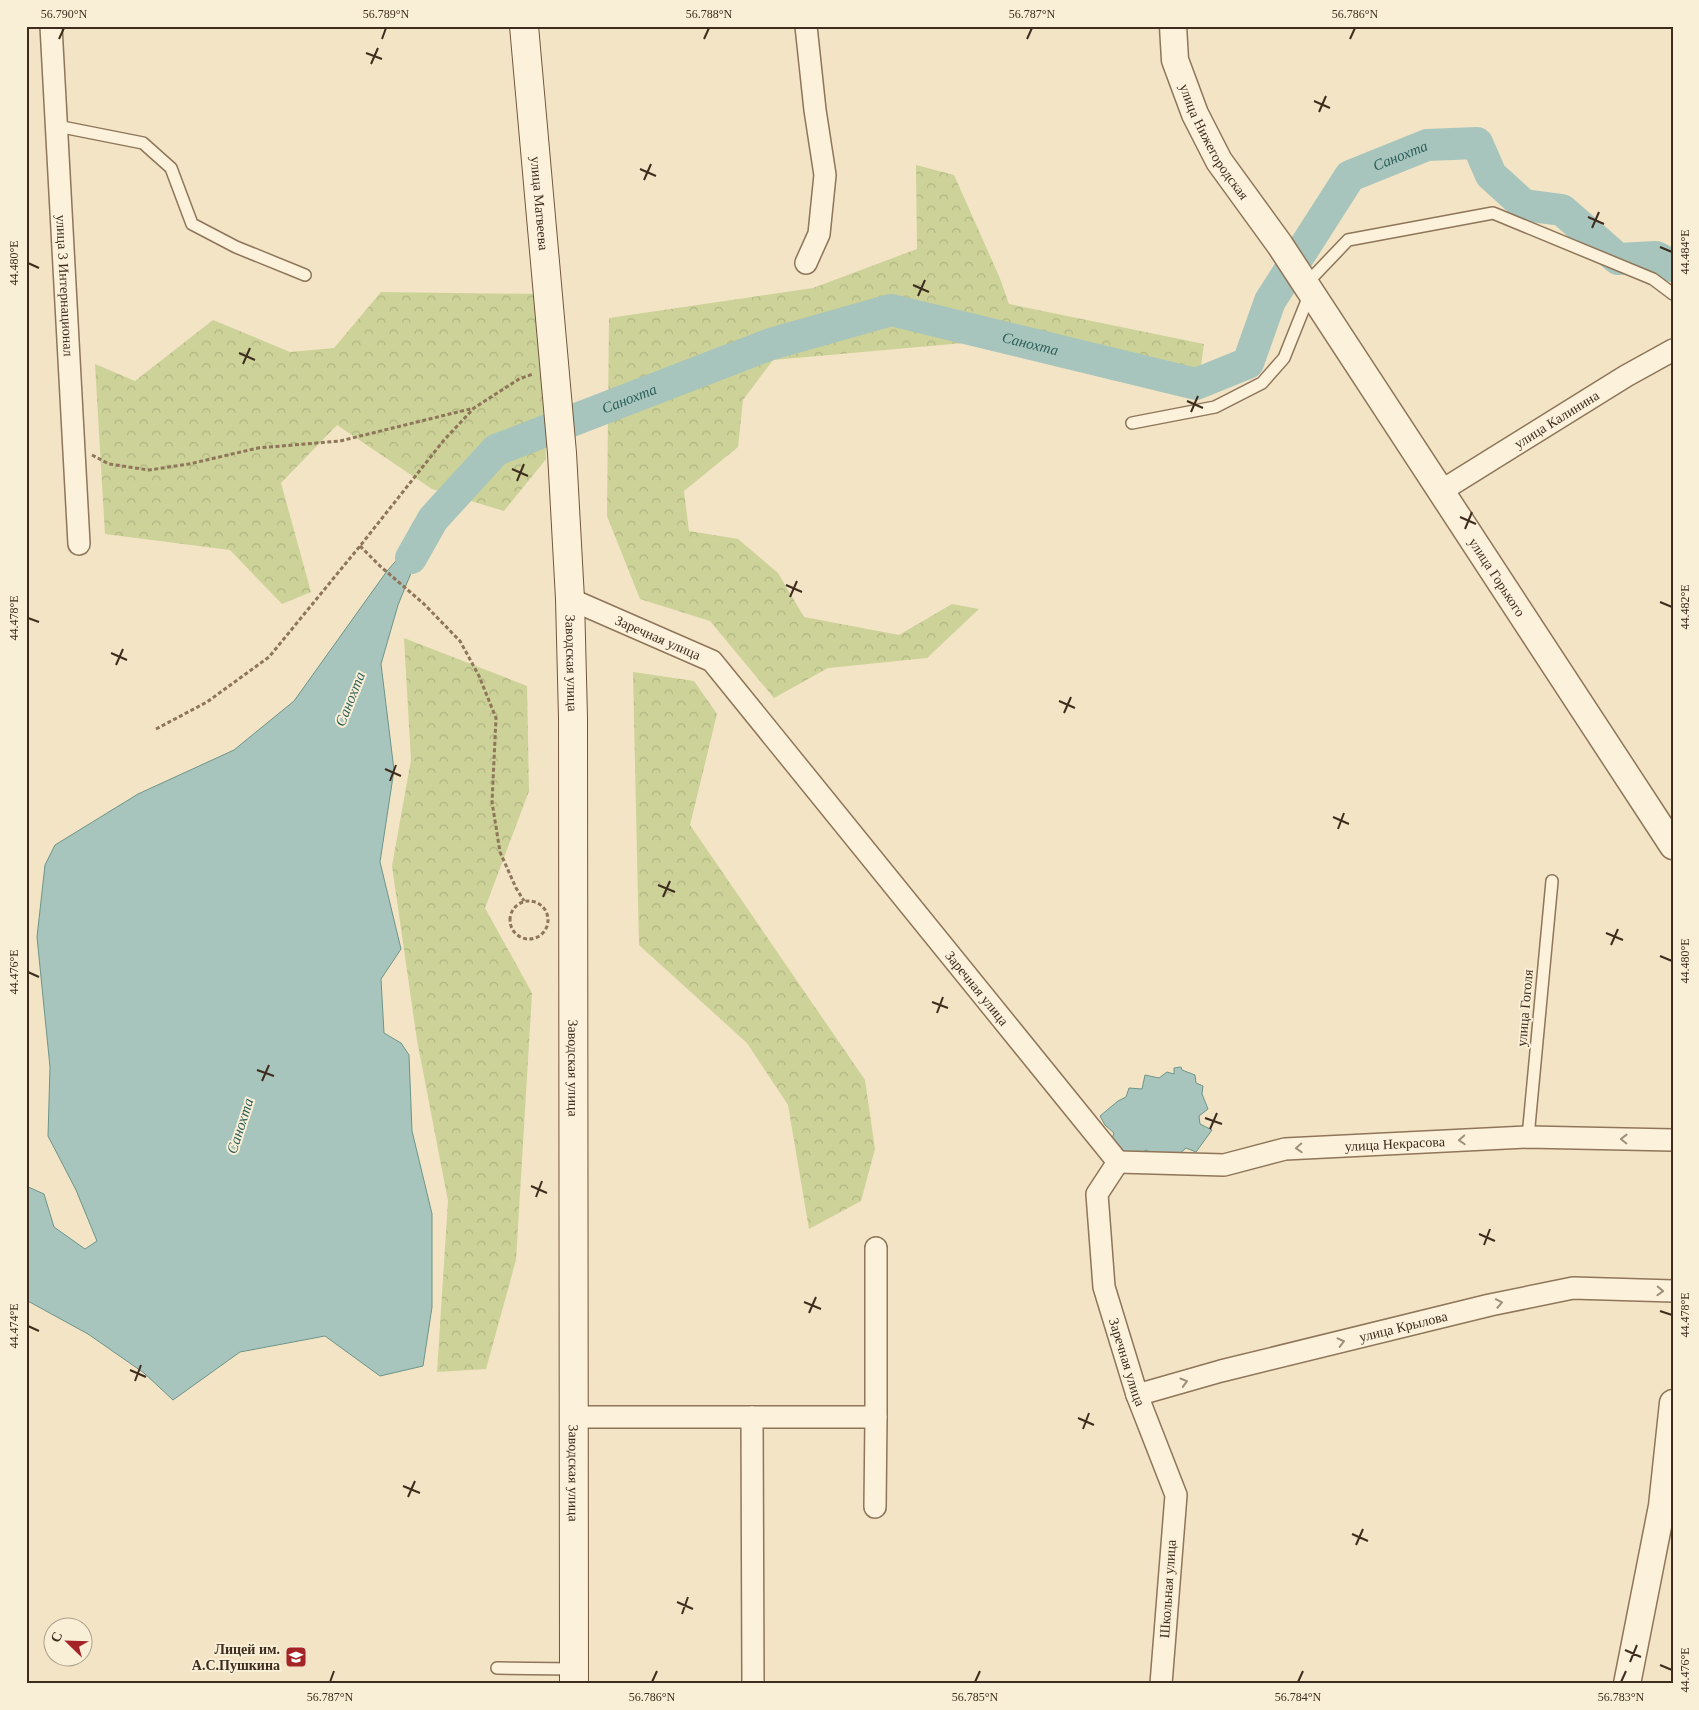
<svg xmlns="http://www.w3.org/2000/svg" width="1699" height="1710" font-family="'Times New Roman',serif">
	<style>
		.forest { fill: url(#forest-crowns) }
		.water { fill: #a7c5bc; stroke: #6d958a }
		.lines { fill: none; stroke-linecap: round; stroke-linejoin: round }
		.river { stroke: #a7c5bc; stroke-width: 32 }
		.service-casing { stroke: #8f7559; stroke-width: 14 }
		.minor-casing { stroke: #8f7559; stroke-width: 24 }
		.tertiary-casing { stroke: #8f7559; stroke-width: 29 }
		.secondary-casing { stroke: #71563c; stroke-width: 30 }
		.path { stroke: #8f7559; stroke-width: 3; stroke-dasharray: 4 2.5; stroke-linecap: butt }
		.service { stroke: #fcf1da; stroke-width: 11 }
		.minor { stroke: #fcf1da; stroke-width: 21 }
		.tertiary { stroke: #fcf1da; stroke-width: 26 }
		.secondary { stroke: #fcf1da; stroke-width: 28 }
		.oneway { stroke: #9d8f7c }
		.ticks { fill: none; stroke: #3e2d1e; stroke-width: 2 }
		.labels { text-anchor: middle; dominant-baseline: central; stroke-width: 4; stroke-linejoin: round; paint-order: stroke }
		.street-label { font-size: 14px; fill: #3e2d1e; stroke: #f9eed6 }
		.poi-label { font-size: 14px; font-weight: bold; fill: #3e2d1e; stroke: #f9eed6; text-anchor: end }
		.water-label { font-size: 15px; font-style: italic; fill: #2c5f5b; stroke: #f9eed6 }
		.neatline { fill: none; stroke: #3e2d1e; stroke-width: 2 }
		.ticks-label { font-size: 12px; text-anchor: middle; fill: #3e2d1e }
	</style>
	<defs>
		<pattern id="forest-crowns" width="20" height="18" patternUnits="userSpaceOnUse" patternTransform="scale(1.25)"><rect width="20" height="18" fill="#ccd298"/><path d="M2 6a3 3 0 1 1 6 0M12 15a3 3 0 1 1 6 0" fill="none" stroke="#b0b583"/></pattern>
	</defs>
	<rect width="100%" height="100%" fill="#f2e4c5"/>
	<!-- forest -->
	<path class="forest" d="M916,165l38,10 45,101 10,28 195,40 -7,50 -211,-53 -213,19 -30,40 -5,47 -54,44 5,40 49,8 40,34 26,44 95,18 53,-31 27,5 -52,49 -99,10 -54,30 -64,-77 -70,-22 -33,-83 2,-198 204,-30 104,-39z
		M381,292l158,2 7,165 -42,52 -72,-22 -95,-64 -56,58 30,109 -29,12 -52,-54 -125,-16 -10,-170 40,17 78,-61 77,32 44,-4z
		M404,638l123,48 2,105 -44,117 47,85 -16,267 -30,109 -49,3 11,-171 -31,-161 -25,-174 19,-106z
		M633,672l61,9 23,33 -27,111 175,255 10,69 -14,52 -52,28 -21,-124 -41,-62 -108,-98z"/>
	<!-- water -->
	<path class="water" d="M433,519l-35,86 -17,59 13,106 -14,92 21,87 -20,30 3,54 17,10 8,12 3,76 20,83v93l-9,59 -43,10 -55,-40 -85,16 -67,48 -29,-27 -56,-39 -62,-34v-114l18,8 10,33 31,22 12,-8 -21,-51 -28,-54 2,-69 -13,-130 8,-72 10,-20 83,-51 96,-44 60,-49 93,-130z
		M1181,1067l1,3 13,5 1,8 7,3 -1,8 6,15 -9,7 1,8 12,6 -16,22 -10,-4 -8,7h-23l-9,-5 -9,6 -11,1 -15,-16 3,-8 -9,-8 -5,-9 18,-15 8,-4 3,-9 13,1 3,-14 14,3 8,-6 7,2v-6z"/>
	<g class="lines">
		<!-- river -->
		<path class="river" id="s1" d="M411,558l22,-39 63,-69 275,-106 120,-34 305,74 52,-21 22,-62 80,-125 77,-31 50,-2 14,32 33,30 38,5 56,49 38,-2 17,9"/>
		<!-- service casing -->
		<g class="service-casing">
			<path id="service" d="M57,126l86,17 28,25 21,56 44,23 69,28
				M1306,284l42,-44 145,-27 160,66 20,15
				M1132,423l83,-16 47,-24 22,-25 26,-65
				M1528,1137l24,-256
				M497,1668l77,1"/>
		</g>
		<!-- minor casing -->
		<g class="minor-casing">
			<g id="minor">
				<path id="s2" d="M51,26l28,518"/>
				<path d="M806,26l9,84 10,65 -6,59 -13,29"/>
				<path id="s3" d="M1441,491l185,-115 47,-26"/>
				<path id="s4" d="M570,599l142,62 406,501"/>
				<path id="s5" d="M1118,1162l106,3 61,-16 243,-12 145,3"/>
				<path id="s6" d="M1118,1162l-21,32 7,93 33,108 39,100 -15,189"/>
				<path id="s7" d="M1137,1395l84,-24 269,-66 83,-17 100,3"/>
				<path d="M574,1417h302v-169"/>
				<path d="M752,1417l1,267"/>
				<path d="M875,1507l1,-90"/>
			</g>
		</g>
		<!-- tertiary casing -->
		<g class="tertiary-casing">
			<g id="tertiary">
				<path id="s8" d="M1173,26l2,34 20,54 24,47 61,84 393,601"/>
				<path d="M1627,1684l35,-178 11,-103"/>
			</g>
		</g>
		<!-- secondary casing -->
		<g class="secondary-casing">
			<g id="secondary">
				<path id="s9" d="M524,26l38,427 8,146 3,119 1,966"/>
			</g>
		</g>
		<!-- path -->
		<path class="path" d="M92,455l17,9 40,6 40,-6 69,-16 82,-7 134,-33
			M360,546l20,20 44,38 36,37 19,35 17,42 -4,84 8,50 16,36 8,13
			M156,729l51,-27 62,-45 91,-111 84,-106 30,-32 45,-29 14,-5
			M510 920a19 19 0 1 1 38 0a19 19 0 1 1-38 0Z"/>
		<!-- service -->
		<use href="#service" class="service"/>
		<!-- minor -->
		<use href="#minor" class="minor"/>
		<!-- tertiary -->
		<use href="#tertiary" class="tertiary"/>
		<!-- secondary -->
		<use href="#secondary" class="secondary"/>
	</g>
	<!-- one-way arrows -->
	<defs><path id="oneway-chevron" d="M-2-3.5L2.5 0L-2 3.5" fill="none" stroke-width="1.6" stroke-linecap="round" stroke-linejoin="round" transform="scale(1.25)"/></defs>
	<g class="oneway">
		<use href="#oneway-chevron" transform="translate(1624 1139) rotate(-179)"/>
		<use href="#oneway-chevron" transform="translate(1462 1140) rotate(177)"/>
		<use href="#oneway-chevron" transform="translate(1299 1148) rotate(177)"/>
		<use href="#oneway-chevron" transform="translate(1660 1291) rotate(2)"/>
		<use href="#oneway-chevron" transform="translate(1499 1303) rotate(-11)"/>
		<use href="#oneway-chevron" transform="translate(1341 1342) rotate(-14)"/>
		<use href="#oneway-chevron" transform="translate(1184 1382) rotate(-16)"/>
	</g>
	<!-- ticks -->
	<path class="ticks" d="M59,39l5,-11M382,39l4,-11M704,39l5,-11M1027,39l5,-11M1350,39l5,-11M366,53l16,6M371,64l7,-16M1314,101l16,7M1319,112l7,-16M640,169l16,7M644,180l7,-16M1588,217l16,7M1592,228l7,-16M1660,247l12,5M28,263l11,5M913,285l16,7M918,296l7,-16M239,353l16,7M243,364l7,-16M1187,401l16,7M1191,412l7,-16M512,469l16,7M517,481l7,-17M1460,517l16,7M1465,529l7,-17M786,585l16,7M790,597l7,-16M1660,602l12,5M28,618l11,4M111,653l16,7M116,665l7,-16M1059,701l16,7M1064,713l7,-16M385,769l16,7M390,781l6,-16M1333,817l16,7M1338,829l6,-16M658,885l17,7M663,897l7,-16M1606,933l17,7M1611,945l7,-16M1660,956l12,5M28,972l11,5M932,1002l16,6M937,1013l6,-16M257,1070l17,6M262,1081l7,-16M1205,1118l17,6M1210,1129l7,-16M531,1186l16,7M536,1197l6,-16M1479,1234l16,7M1484,1245l6,-16M804,1302l17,7M1660,1311l12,4M809,1313l7,-16M28,1326l11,5M130,1370l16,7M135,1381l6,-16M1078,1418l16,7M1083,1429l6,-16M403,1486l17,7M408,1497l7,-16M1352,1534l16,7M1356,1545l7,-16M677,1602l16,7M682,1614l6,-17M1625,1650l16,7M1630,1662l7,-17M1660,1665l12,5M330,1682l4,-11M652,1682l5,-11M975,1682l5,-11M1298,1682l5,-11M1621,1682l5,-11"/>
	<!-- icons -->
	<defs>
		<g id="school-square" transform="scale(1.125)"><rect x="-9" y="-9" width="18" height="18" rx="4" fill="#a42326" stroke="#f9eed6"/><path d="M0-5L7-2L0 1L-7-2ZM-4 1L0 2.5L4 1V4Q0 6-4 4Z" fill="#fff"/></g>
	</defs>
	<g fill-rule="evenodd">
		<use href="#school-square" x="296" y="1657"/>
	</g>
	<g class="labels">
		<!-- street labels -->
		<g class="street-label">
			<text stroke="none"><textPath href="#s8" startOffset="125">улица Нижегородская</textPath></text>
			<text stroke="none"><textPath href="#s9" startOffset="178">улица Матвеева</textPath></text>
			<text stroke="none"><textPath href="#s2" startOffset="260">улица 3 Интернационал</textPath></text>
			<text stroke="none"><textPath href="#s3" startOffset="136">улица Калинина</textPath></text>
			<text stroke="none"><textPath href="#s8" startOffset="645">улица Горького</textPath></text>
			<text stroke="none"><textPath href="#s4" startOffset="96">Заречная улица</textPath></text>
			<text stroke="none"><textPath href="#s9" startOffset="639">Заводская улица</textPath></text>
			<text stroke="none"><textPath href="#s4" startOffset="576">Заречная улица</textPath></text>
			<text transform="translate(1525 1008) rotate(-85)">улица Гоголя</text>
			<text stroke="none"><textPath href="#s9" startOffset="1044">Заводская улица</textPath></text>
			<text stroke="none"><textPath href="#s5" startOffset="279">улица Некрасова</textPath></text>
			<text stroke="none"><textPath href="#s7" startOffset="275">улица Крылова</textPath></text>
			<text stroke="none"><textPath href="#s6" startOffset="210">Заречная улица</textPath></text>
			<text stroke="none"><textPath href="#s9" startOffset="1449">Заводская улица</textPath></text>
			<text transform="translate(1168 1589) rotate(-86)">Школьная улица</text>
		</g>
		<!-- poi labels -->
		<g class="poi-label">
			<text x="280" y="1649">Лицей им.<tspan x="280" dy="16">А.С.Пушкина</tspan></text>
		</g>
		<!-- water labels -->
		<g class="water-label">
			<text stroke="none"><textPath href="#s1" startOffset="1196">Санохта</textPath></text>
			<text stroke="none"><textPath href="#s1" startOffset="701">Санохта</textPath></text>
			<text stroke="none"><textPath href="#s1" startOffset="281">Санохта</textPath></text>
			<text transform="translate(350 699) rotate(-68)">Санохта</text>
			<text transform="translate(240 1126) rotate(-72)">Санохта</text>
		</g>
	</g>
	<!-- border -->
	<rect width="1699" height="1710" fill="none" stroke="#f9eed6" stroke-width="55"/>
	<!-- north arrow -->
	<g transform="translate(68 1642) rotate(293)"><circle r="24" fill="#f9eed6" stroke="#aea18c"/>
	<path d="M0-4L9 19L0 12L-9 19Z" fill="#a42326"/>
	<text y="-8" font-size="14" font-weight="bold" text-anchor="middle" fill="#3e2d1e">С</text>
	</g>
	<rect x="28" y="28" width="1644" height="1654" class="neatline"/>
	<g class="ticks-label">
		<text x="64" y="18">56.790°N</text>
		<text x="386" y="18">56.789°N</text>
		<text x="709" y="18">56.788°N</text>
		<text x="1032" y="18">56.787°N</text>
		<text x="1355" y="18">56.786°N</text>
		<text transform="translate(1685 252) rotate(-90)" y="4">44.484°E</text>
		<text transform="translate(14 263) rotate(-90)" y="4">44.480°E</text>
		<text transform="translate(1685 607) rotate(-90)" y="4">44.482°E</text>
		<text transform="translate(14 618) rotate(-90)" y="4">44.478°E</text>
		<text transform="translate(1685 961) rotate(-90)" y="4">44.480°E</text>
		<text transform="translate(14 972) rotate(-90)" y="4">44.476°E</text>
		<text transform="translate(1685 1315) rotate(-90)" y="4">44.478°E</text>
		<text transform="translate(14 1326) rotate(-90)" y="4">44.474°E</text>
		<text transform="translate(1685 1670) rotate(-90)" y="4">44.476°E</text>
		<text x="330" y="1701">56.787°N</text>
		<text x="652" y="1701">56.786°N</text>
		<text x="975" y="1701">56.785°N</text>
		<text x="1298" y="1701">56.784°N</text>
		<text x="1621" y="1701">56.783°N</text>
	</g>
</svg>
